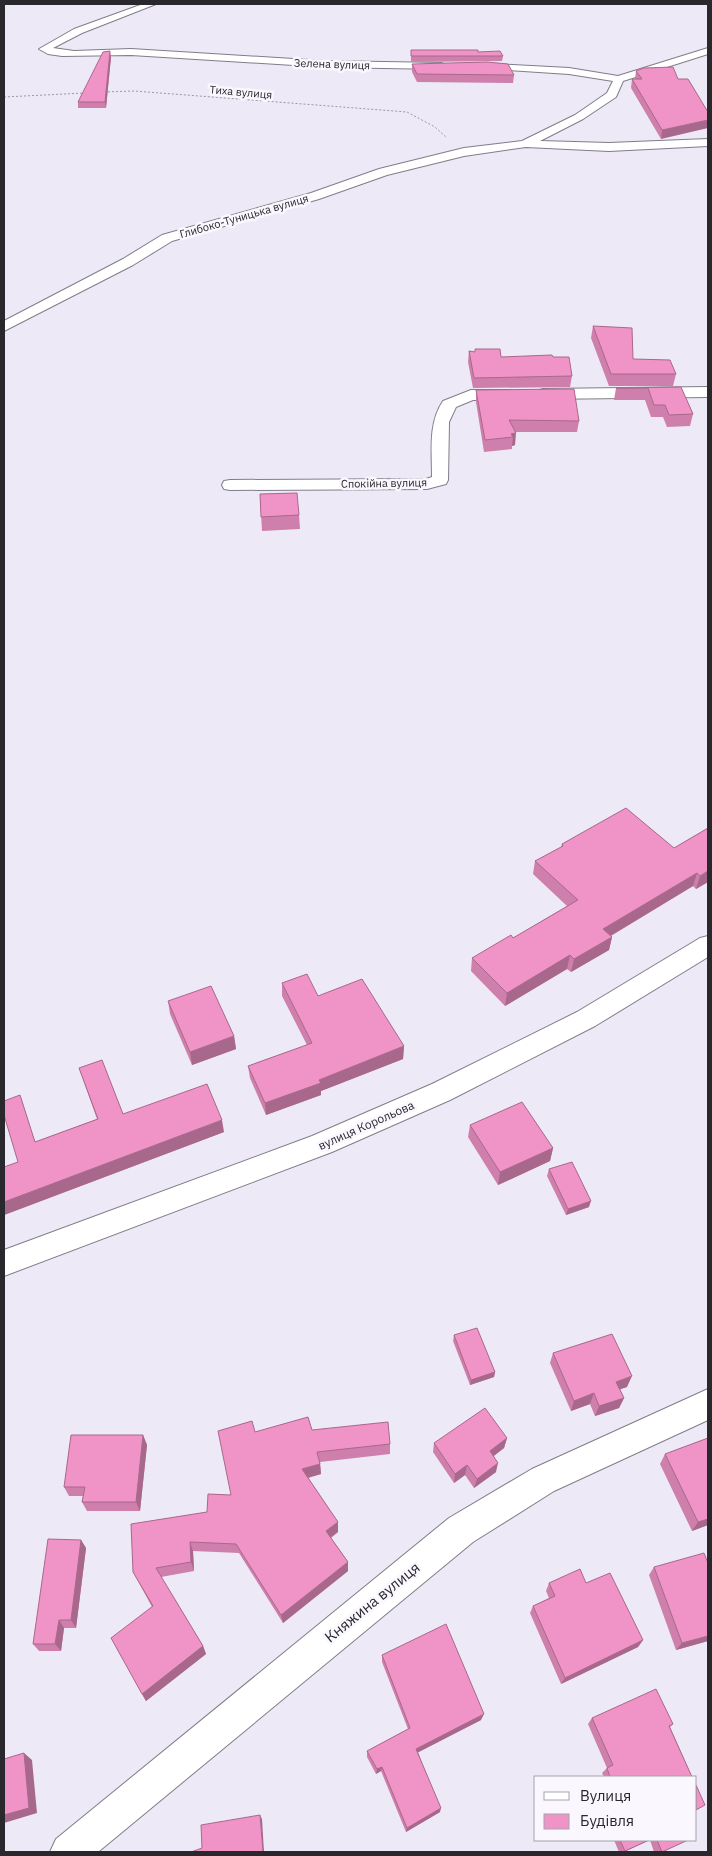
<svg xmlns="http://www.w3.org/2000/svg" width="712" height="1856" font-family="'IBM Plex Sans',sans-serif">
	<style>
		.lines { fill: none; stroke-linecap: round; stroke-linejoin: round }
		.street-casing { stroke: #817d88; stroke-width: 2 }
		.path { stroke: #9b98a1; stroke-width: 1; stroke-dasharray: 2 2; stroke-linecap: butt }
		.street { fill: #fff; fill-rule: evenodd }
		.wall { fill: #ce7fab }
		.shaded-wall { fill: #a8688b }
		.building { fill: #f094c7; stroke: #a8688b }
		.labels { text-anchor: middle; dominant-baseline: central; stroke-width: 5; stroke-linejoin: round; paint-order: stroke }
		.far-street-label { font-size: 11px; fill: #29282c; stroke: #faf7ff }
		.street-label { font-size: 12px; fill: #29282c; stroke: #faf7ff }
		.near-street-label { font-size: 15px; fill: #29282c; stroke: #faf7ff }
	</style>
	<rect width="100%" height="100%" fill="#ede9f6"/>
	<g class="lines">
		<!-- street casing -->
		<g class="street-casing">
			<path id="street" d="M143,4h13l-74,29 -29,15 21,3 57,-2 194,12 117,2 5,3 -5,3 -117,-2 -194,-12 -69,1 -14,-2 -9,-5 35,-20z
				M708,48v6l-85,27 -7,16 -33,22 -43,22 69,2 99,-4v7l-99,5 -83,-4 -62,9 -77,19 -68,24 -147,42 -39,24 -129,66v-10l119,-62 39,-24 149,-42 68,-24 85,-21 58,-7 53,-26 32,-22 6,-12 -44,-7 -91,-6 -5,-3 1,-2 95,5 49,8z
				M708,387v10l-165,2 -6,-2 -2,-3 2,-3 6,-2z
				M471,390h38l6,2 2,3 -2,3 -6,2h-36l-17,7 -7,15 -1,58 -2,4 -19,5 -197,1 -6,-1 -2,-4 2,-4 6,-1 196,-1 6,-2c0,-26 -4,-54 11,-76z
				M708,936v21l-113,69 -145,74 -118,52 -328,124v-26l308,-114 120,-52 145,-72 123,-74z
				M708,1389v31l-154,71 -81,51 -375,310h-48l6,-13 393,-321 83,-49z"/>
		</g>
		<!-- path -->
		<path class="path" d="M104,92l30,-1 273,21 28,15 12,11
			M4,97l81,-4"/>
		<!-- street -->
		<use href="#street" class="street"/>
	</g>
	<!-- wall -->
	<path class="wall" d="M411,50l67,2 25,4 -1,5 -91,1z
		M111,57l-5,51h-28v-6z
		M412,64l102,11 -1,8 -96,-1 -5,-10z
		M636,71l42,8 -17,60 -30,-51 1,-9h3z
		M593,326l40,33 43,15 -3,12h-64l-18,-48z
		M469,351l32,6h52l19,19 -2,11 -97,1 -5,-26z
		M681,387l12,27 -3,12 -23,1 -4,-10h-12l-6,-17h-31l2,-12z
		M476,390l103,31 -2,11h-62v13l-3,1v3l-28,3 -8,-50z
		M260,494l39,21 1,14 -38,2z
		M708,828v54l-12,7 -3,-3 -82,50 1,1 -3,13 -38,22 -4,-3 -62,37 -34,-35 1,-13 41,-20 54,-32 -34,-32 2,-13 26,-14 1,-3 112,4z
		M282,983l36,13 86,50 -1,13 -82,32v4l-55,20 -16,-37 -2,-12 59,-21 -25,-49z
		M168,1001l66,35 2,13 -44,16 -22,-51z
		M79,1068l44,46 101,18 -220,83v-48l14,-5 2,-67 15,47 62,-23z
		M470,1125l83,23 -3,13 -52,24 -30,-48z
		M549,1169l40,38 -23,8 -19,-39z
		M454,1335l41,37 -1,5 -24,8 -17,-44z
		M553,1353l74,34 -7,2 4,9 -5,10 -24,8 -5,-12 -19,7 -21,-48z
		M312,1430l78,14v10l-70,8 1,12 -13,4 30,44v10l-7,6 17,24v9l-65,52 -44,-70 -46,-2 1,20 -33,6 42,69 3,8 -60,47 -4,-7 10,-87 -19,-35 74,-60 24,-17 24,-63z
		M143,1435l4,10 -7,66h-53l-5,-9 1,-6h-14l-5,-9z
		M507,1438l-3,10 -10,8 2,16 -22,16 -9,-13 -11,8 -21,-31 1,-9z
		M708,1438v87l-16,6 -32,-67 5,-10z
		M81,1540l5,8 -10,80h-12l-3,23h-22l-6,-7z
		M708,1563v78l-32,9 -27,-75 5,-8z
		M549,1583h37l57,57 -5,7 -77,37 -31,-71 3,-7 16,-8 -3,-7z
		M382,1655l99,65 -63,32 22,60 -34,20 -25,-61 -5,3 -9,-17v-6l41,-22 -26,-67z
		M592,1718l81,6 -3,3 22,50h-88l-2,-4 5,-5 -19,-44z
		M614,1840h74l-26,12h-8l-4,-12 -26,12h-5z"/>
	<!-- shaded-wall -->
	<path class="shaded-wall" d="M110,51l1,6 -5,51 -1,-6z
		M708,120v8l-47,11 1,-9z
		M516,433l-1,12 -3,1 1,-9 -2,-3z
		M708,871v11l-12,7 4,-13z
		M697,873l-4,13 -93,56 3,-13z
		M612,937l-3,13 -38,22 3,-13z
		M570,955l-3,14 -62,37 2,-13z
		M234,1036l2,13 -44,16 -2,-13z
		M404,1046l-1,13 -82,32v4l-55,20 -1,-12 54,-23z
		M222,1120l2,12 -220,83v-13z
		M553,1148l-3,13 -52,24 2,-13z
		M591,1201l-2,6 -23,8 2,-6z
		M495,1372l-1,5 -24,8 1,-5z
		M632,1376l-5,11 -15,5 4,-10z
		M594,1393l-4,11 -19,7 3,-10z
		M624,1398l-5,10 -24,8 4,-10z
		M143,1435l4,10 -7,66 -4,-9z
		M507,1438l-3,10 -16,12 2,-9z
		M498,1463l-2,9 -22,16 3,-9z
		M320,1464l1,10 -18,5 -1,-10z
		M467,1465l-2,10 -11,8 1,-9z
		M708,1519v6l-16,6 6,-9z
		M338,1522v10l-11,8 -1,-9z
		M81,1540l5,8 -10,80 -5,-8z
		M190,1542l3,9 1,20 -3,-9z
		M348,1562v9l-65,52 -2,-8z
		M59,1620l5,8 -3,23 -6,-7z
		M708,1636v5l-32,9 6,-7z
		M643,1640l-5,7 -77,37 4,-6z
		M203,1646l3,8 -60,47 -4,-7z
		M484,1714l-3,6 -66,34 1,-5z
		M24,1753l8,7 5,53 -33,10v-8z
		M382,1767l-1,4 -5,3 1,-5z
		M441,1808l-1,4 -34,20 1,-4z
		M260,1815l2,4 2,33h-1z"/>
	<!-- building -->
	<path class="building" d="M411,50h67v2l22,-1 3,5h-92z
		M110,51l-5,51h-27l25,-50z
		M487,62l21,2 6,11 -97,-1 -5,-10z
		M673,67l5,12h10l20,33v8l-46,10 -30,-51h10l-6,-8 8,-3z
		M593,326l39,2 1,31 37,1 6,14h-65z
		M475,349h25l1,8 51,-2 1,2h16l3,19 -98,2 -5,-27 6,1z
		M681,387l12,27 -24,1 -4,-10h-11l-6,-17h-32z
		M574,389l5,32 -70,-1 7,13 -5,1 2,3 -28,3 -9,-50z
		M297,493l2,22 -38,2 -1,-23z
		M626,808l48,40 34,-20v43l-8,5 -3,-3 -94,56 9,8 -38,22 -4,-4 -63,38 -35,-35 39,-23 2,3 65,-38 -43,-39 28,-15 -1,-2z
		M307,974l11,22 44,-17 42,67 -85,34 2,3 -56,20 -17,-37 64,-23 -30,-60z
		M211,986l23,50 -44,16 -22,-51z
		M102,1060l21,54 84,-30 15,36 -218,82v-35l14,-5 -14,-47v-14l16,-6 15,47 63,-23 -19,-51z
		M522,1102l31,46 -53,24 -30,-47z
		M572,1162l19,39 -23,8 -19,-40z
		M477,1328l18,44 -24,8 -17,-45z
		M612,1334l20,42 -16,6 8,16 -25,8 -5,-13 -20,8 -21,-48z
		M485,1408l22,30 -17,13 8,12 -21,16 -10,-14 -12,9 -21,-31z
		M308,1417l4,13 76,-8 2,22 -73,8 3,12 -18,5 36,53 -12,9 22,31 -67,53 -45,-71 -46,-2 1,20 -35,6 47,78 -61,48 -31,-56 42,-32 -20,-34 -2,-48 76,-12 1,-18 23,1 -13,-64 34,-10 3,11z
		M71,1435h72l-7,67h-54l3,-15h-21z
		M708,1438v81l-10,3 -33,-68z
		M48,1539l33,1 -10,80h-12l-4,24h-22z
		M704,1553l4,10v73l-26,7 -28,-76z
		M580,1569l6,14 24,-10 33,67 -78,38 -32,-72 22,-10 -6,-13z
		M446,1624l38,90 -68,35 25,59 -34,20 -25,-61 -5,2 -10,-18 43,-23 -28,-73z
		M656,1689l17,35 -4,2 23,51h-82l-3,-9 6,-3 -21,-47z
		M24,1753l5,55 -25,7v-56z
		M696,1785l9,20 -9,5z
		M260,1815l3,37h-72l11,-4 -1,-23z
		M620,1840h29l-24,11z
		M657,1840h31l-26,12z"/>
	<g class="labels">
		<!-- far-street labels -->
		<g class="far-street-label">
			<text transform="translate(332 64) rotate(2)">Зелена вулиця</text>
			<text transform="translate(241 92) rotate(5)">Тиха вулиця</text>
			<text transform="translate(244 216) rotate(-16)">Глибоко-Туницька вулиця</text>
			<text transform="translate(384 483) rotate(-1)">Спокійна вулиця</text>
		</g>
		<!-- street labels -->
		<g class="street-label">
			<text transform="translate(366 1125) rotate(-24)">вулиця Корольова</text>
		</g>
		<!-- near-street labels -->
		<g class="near-street-label">
			<text transform="translate(372 1602) rotate(-39)">Княжина вулиця</text>
		</g>
	</g>
	<!-- border -->
	<rect width="712" height="1856" fill="none" stroke="#29282c" stroke-width="10"/>
	<!-- legend -->
	<rect x="534" y="1776" width="162" height="65" fill="#faf7ff" stroke="#a6a4ab"/>
	<rect x="544" y="1792" width="25" height="8" fill="#ffffff" stroke="#a6a4ab"/>
	<text x="580" y="1801" font-size="15" fill="#29282c">Вулиця</text>
	<rect x="544" y="1814" width="25" height="15" fill="#f094c7" stroke="#a6a4ab"/>
	<text x="580" y="1826" font-size="15" fill="#29282c">Будівля</text>
</svg>
